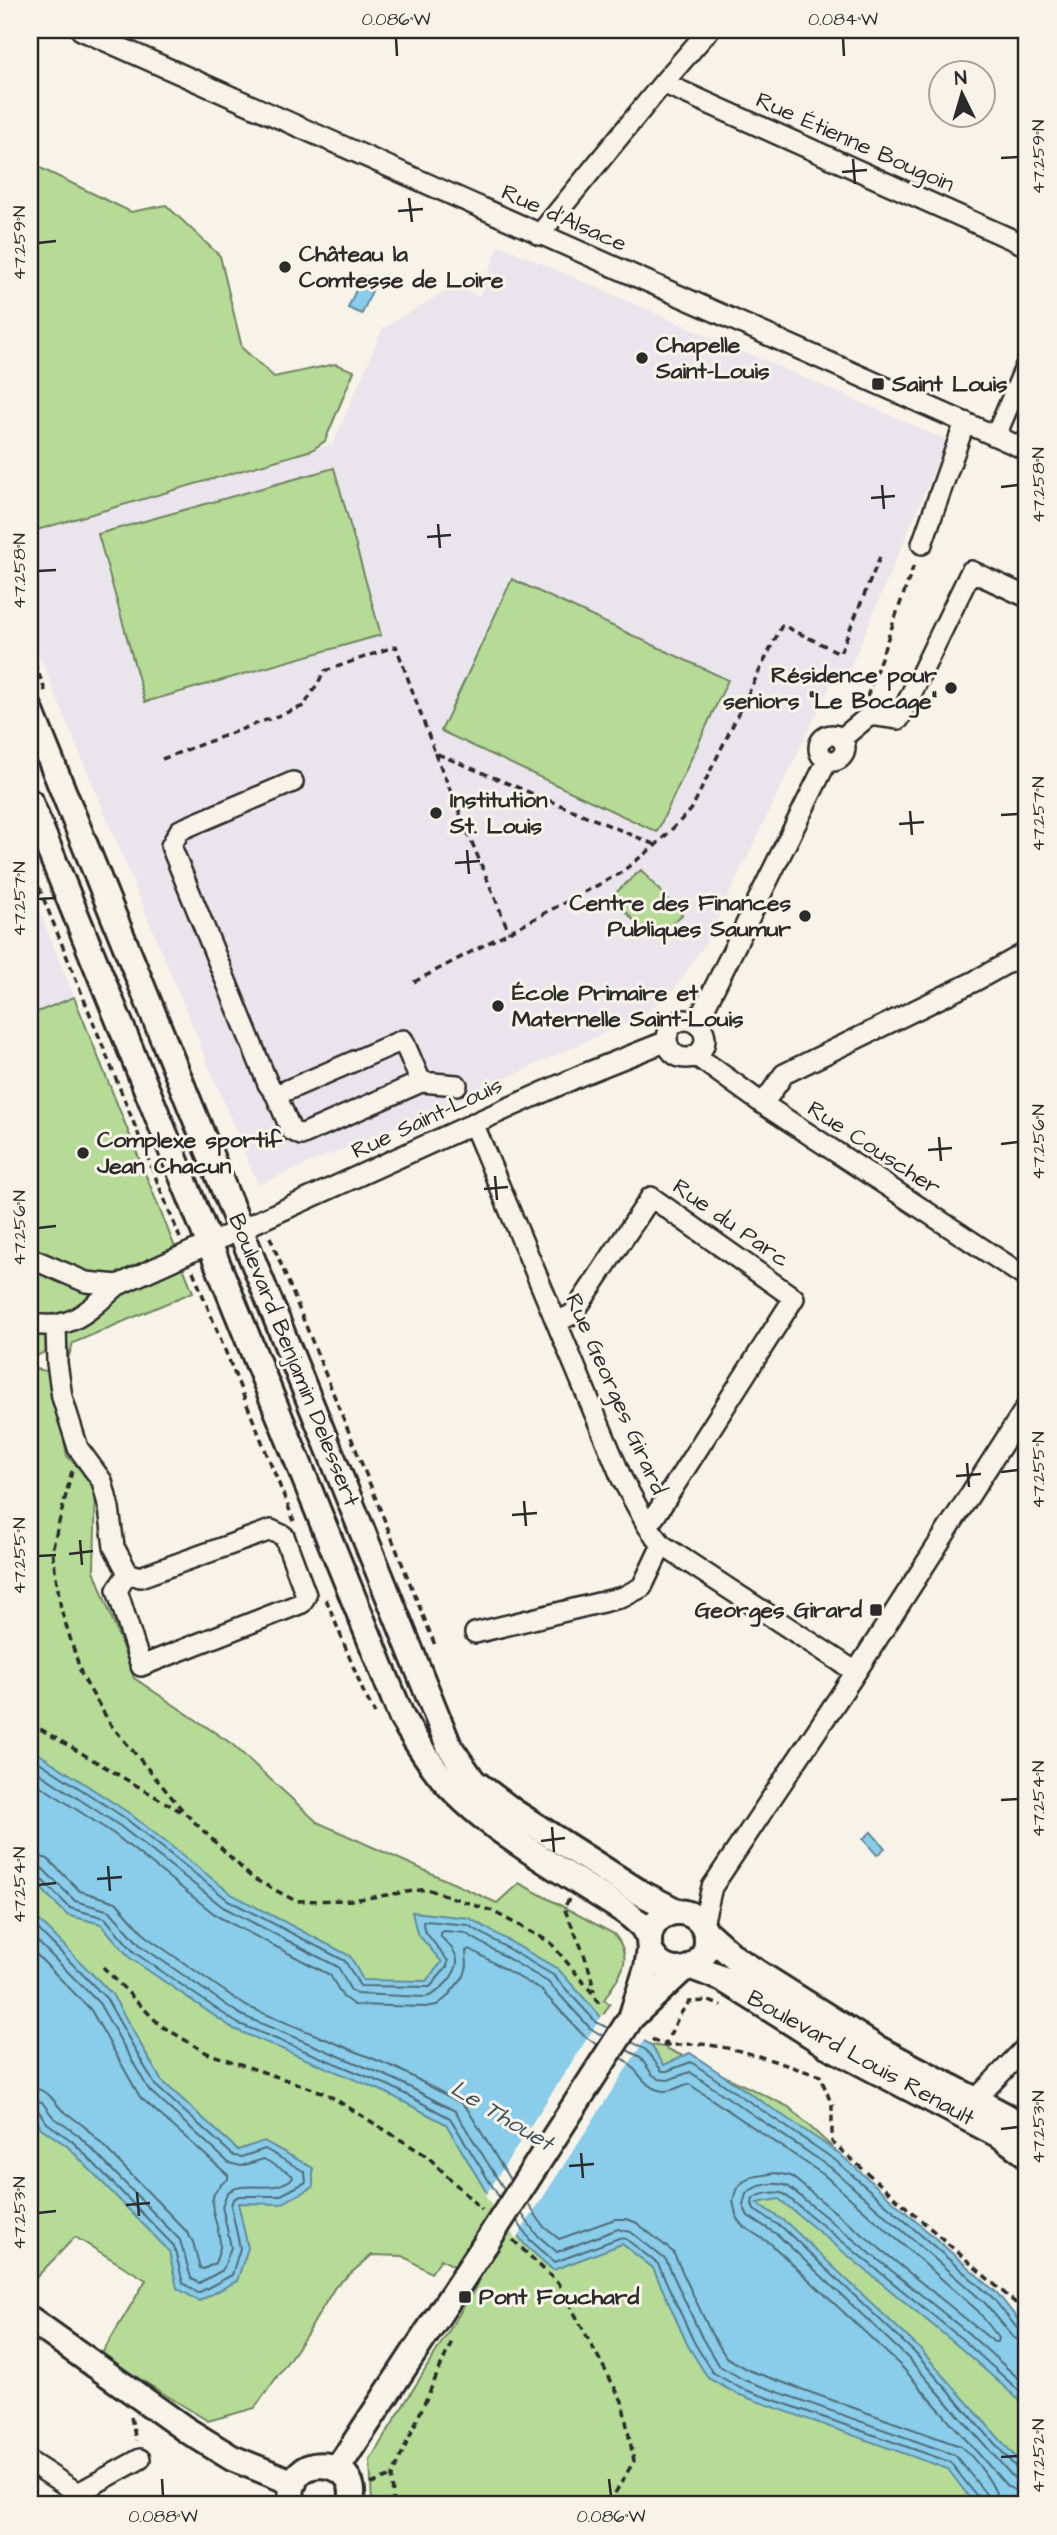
<svg xmlns="http://www.w3.org/2000/svg" width="1057" height="2535" font-family="'Architects Daughter',sans-serif">
	<style>
		.built { fill: #eae5ec }
		.green { fill: #b5db96; stroke: #708360; stroke-width: 2; fill-rule: evenodd }
		.water { fill: #89cdea; stroke: #638c9e; stroke-width: 2 }
		.pier { fill: #f7f3e8 }
		.lines { fill: none; stroke-linecap: round; stroke-linejoin: round }
		.shore { stroke: #516c77; stroke-width: 2 }
		.minor-casing { stroke: #2b2b2b; stroke-width: 24 }
		.major-casing { stroke: #2b2b2b; stroke-width: 30 }
		.path { stroke: #2b2b2b; stroke-width: 3.5; stroke-dasharray: 7 5; stroke-linecap: butt }
		.minor { stroke: #f7f3e8; stroke-width: 19 }
		.major { stroke: #f7f3e8; stroke-width: 24 }
		.major-bridge-casing { stroke: #2b2b2b; stroke-width: 30; stroke-linecap: butt }
		.major-bridge { stroke: #f7f3e8; stroke-width: 24 }
		.ticks { fill: none; stroke: #2b2b2b; stroke-width: 2.5 }
		.poi-dot { fill: #2b2b2b; stroke: #f7f3e8; stroke-width: 2.5 }
		.labels { text-anchor: middle; dominant-baseline: central; stroke-width: 6; stroke-linejoin: round; paint-order: stroke }
		.street-label { font-size: 23px; fill: #2b2b2b; stroke: #f7f3e8 }
		.poi-label { font-size: 23px; font-weight: bold; fill: #2b2b2b; stroke: #f7f3e8; text-anchor: start }
		.water-label { font-size: 24px; font-style: italic; fill: #42545b; stroke: #f7f3e8 }
		.neatline { fill: none; stroke: #2b2b2b; stroke-width: 2.5 }
		.ticks-label { font-size: 18px; text-anchor: middle; fill: #2b2b2b }
	</style>
	<rect width="100%" height="100%" fill="#f7f3e8"/>
	<filter id="ink" filterUnits="userSpaceOnUse"><feTurbulence type="fractalNoise" baseFrequency=".0143" numOctaves="2"/><feDisplacementMap in="SourceGraphic" scale="14" xChannelSelector="R" yChannelSelector="G"/><feConvolveMatrix kernelMatrix="1 2 1 2 8 2 1 2 1" color-interpolation-filters="sRGB"/></filter>
	<g filter="url(#ink)">
		<!-- built -->
		<path class="built" d="M499,245l448,195 -103,242h-12l-127,262 -34,50 -26,20 -182,84 -205,87 -228,-552v-101l303,-88 50,-116 71,-42 25,10z
			M30,888l44,109 -44,18z"/>
		<!-- green -->
		<path class="green" d="M30,163l101,49 35,-7 54,51 22,92 32,29 61,-13 19,7 -29,70 -13,9 -282,82z
			M334,468l47,167 -236,67 -47,-168z
			M512,579l216,101 -71,152 -216,-101z
			M641,870l41,45 -30,26 -40,-45z
			M74,997l119,295 -120,51 -5,16 -1,29 29,97 -2,85 40,108 98,66 85,78 180,81 22,-20 95,51c22,27 5,41 -10,66l6,4 -8,13 49,28 13,2 125,60 238,222v176h-655l-2,-45 110,-180 -39,-21 -10,14 -28,-17 -31,-1 -37,32 -28,47 -52,74 -47,13 -107,-66 45,-75 -71,-43 -45,47v-916l22,4 -3,-22 -19,9v-344zM60,1415l34,68 -27,-27z"/>
		<!-- water -->
		<path class="water" d="M362,276l14,5 -14,33 -14,-6z
			M30,1748l99,65 104,82 117,61 13,24 63,1 16,-19 -25,-29 -5,-21 57,6 89,51 43,48 50,28 13,20 26,-12 150,101 157,139 30,38v76l-70,-62 -178,-146 -22,4 30,20 133,126 107,121v35h-52l-27,-36 -211,-75 -29,-16 -20,-32 -35,-78 -31,-24 -69,26 -28,-25 -40,-55 -39,-66 -59,-31 -153,-64 -104,-71 -29,-34 -34,-9 -37,-38z
			M871,1832l14,16 -8,7 -14,-16z
			M30,1911l82,83 49,86 77,70 26,-9 49,27v19l-32,17 -43,-1 10,45 -11,33 -38,20 -22,-13 -8,-37 -102,-105 -26,-18 -11,-18z"/>
		<!-- pier -->
		<path class="pier" d="M603,2014l43,24 -130,201 -31,-43z"/>
		<g class="lines">
			<!-- shore -->
			<path class="shore" d="M30,1756l95,62 103,82 117,61 15,25 70,1 17,-20 1,-6 -24,-31 -1,-8 3,-1 42,4 85,50 43,47 12,6
				M30,1767l90,59 103,81 115,60 12,22 6,5 69,3c13,-2 33,-23 32,-37 -1,-9 -10,-17 -16,-23v-4l3,-2 21,2 83,49 42,46 13,8
				M30,1779l84,55 103,82 113,59 13,22 11,8 71,2 12,-2 9,-7 18,-22 3,-10 -1,-15 4,-2 71,41 42,45 14,10
				M30,1854l18,5 32,32 36,11 32,36 98,68 152,63 63,34 7,7 42,70
				M30,1864l12,4 33,33 35,10 31,35 100,69 153,64 61,32 49,78
				M30,1873l7,2 33,33 35,10 30,35 102,70 153,63 60,32 49,79
				M30,1921l76,77 49,87 79,71 7,1 24,-8 40,23 1,10 -27,14h-40l-6,3 -2,7 9,42 -8,27 -34,18 -15,-10 -9,-37 -102,-105 -25,-18 -10,-14 -7,-1
				M30,1934l69,69 50,87 80,73 12,3 23,-7 28,16 1,3c-23,18 -48,0 -66,15l-5,13 9,41 -8,23 -24,13 -8,-5 -11,-38 -102,-105 -25,-18 -11,-15 -12,-3
				M30,1948l61,62 49,87 88,78v4c-31,20 -7,41 -8,67 0,5 -3,12 -5,17l-11,6 -4,-1 -7,-26 -6,-10 -102,-105 -24,-18 -11,-13 -9,-6 -11,-2
				M632,2042l14,8 16,21h5l24,-9 144,98 157,137 28,35 7,2
				M627,2050l13,7 12,17 7,5 9,1 22,-8 140,95 155,136 29,35 13,5
				M622,2058c17,10 22,34 45,33 8,-1 15,-6 22,-7l135,91 154,136 21,27 -1,4h-4l-203,-166 -16,-3 -23,4 -9,5 -7,8 -3,11 4,18 7,8 27,17 131,123 105,119 9,5 11,2
				M528,2204l16,23 15,12 56,-20h12l10,4 36,29 38,81 15,24 22,13 212,76c14,10 38,42 39,59
				M522,2214l14,20 21,18 61,-23 13,3 35,28 36,78 16,27 26,15 211,75 31,39 3,11
				M517,2221l13,19 25,22 64,-24 7,1 32,25 36,78 18,30 28,16 210,74 29,37 1,6
				M1027,2386l-59,-53 -179,-146c-13,-6 -33,-3 -43,7l-3,11 5,11 30,19 131,124 104,118 7,4 7,1
				M1027,2398l-65,-59 -178,-145c-8,-3 -24,-1 -31,5l-1,5 2,6 29,18 132,125 104,118 8,2"/>
			<!-- minor casing -->
			<g class="minor-casing">
				<path id="minor" d="M81,30l946,420
					M663,83l364,163
					M539,235l124,-152 46,-53
					M996,435l31,-72
					M922,544l43,-122
					M819 748a13 13 0 1 1 26 0a13 13 0 1 1-26 0Z
					M841,739l29,-24 29,4 72,-148 56,26
					M293,782l-113,48 -9,16 97,238 8,11 15,35 10,5 120,-53 36,3
					M667 1039a19 19 0 1 1 38 0a19 19 0 1 1-38 0Z
					M697,1023l130,-262
					M695,1055l68,49 264,174
					M276,1095l127,-55 18,42
					M763,1104l21,-30 191,-93 52,-29
					M473,1123l149,356 25,46 15,20 194,127
					M30,1258l56,24 32,3
					M557,1322l16,-8 78,-117 143,101 -139,218 -8,9
					M30,1323c40,10 60,-14 88,-38l370,-168 96,-43 83,-33
					M56,1326l1,37 5,34 16,51 24,33 7,27 5,39 14,26 12,4 131,-47 13,6 22,59 -4,8 -161,63 -24,-76 11,-17
					M475,1633l148,-36 19,-10 20,-42
					M703,1924l9,-37 144,-215 171,-266
					M975,2100l52,-54
					M30,2462l48,31 12,12
					M78,2493l62,-34"/>
			</g>
			<!-- major casing -->
			<g class="major-casing">
				<path id="major" d="M30,709l419,1037 24,35 41,31 125,80 39,20
					M30,802l372,916c13,22 26,43 42,62 45,52 126,95 183,133l15,13 7,12
					M649 1941a29 29 0 1 1 58 0a29 29 0 1 1-58 0Z
					M707,1933l29,26 139,88 131,69 21,15
					M692,1967l31,12 104,66 176,92 24,18
					M634,2015l48,-45
					M631,2018l16,-50 3,-19
					M30,2319l155,110 47,29 62,25
					M338,2468l150,-228
					M293,2505c-14,-55 73,-51 57,0"/>
			</g>
			<!-- path -->
			<path class="path" d="M30,651l16,42
				M867,697l48,-135
				M435,753l74,179
				M162,759l142,-53 21,-35 71,-25 39,107 221,92
				M30,865l150,373
				M414,982l205,-108 37,-29 35,-35 91,-185 58,28 40,-96
				M270,1237l165,408 -1,3
				M193,1271l101,250
				M72,1471l-20,79 9,59 21,67 29,49 74,88 67,65 44,23 57,-1 74,-11 65,22 58,31 44,53 5,9
				M326,1599l37,92 12,23
				M30,1723l150,88
				M569,1899l-5,9c12,28 26,54 30,84
				M103,1967l57,58 47,28 118,40 102,63 55,54
				M652,2039c17,11 28,4 47,5 41,3 82,20 121,32l12,29v37l195,171
				M664,2047l15,-31 10,-14 20,-1 13,5
				M513,2240l45,43 64,118 12,60 -26,44
				M131,2417l5,24
				M371,2484l21,-8
				M393,2505l-1,-29 60,-135 -1,-3"/>
			<!-- minor -->
			<use href="#minor" class="minor"/>
			<!-- major -->
			<use href="#major" class="major"/>
			<!-- major-bridge casing -->
			<g class="major-bridge-casing">
				<path id="major-bridge" d="M488,2240l143,-222"/>
			</g>
			<!-- major-bridge -->
			<use href="#major-bridge" class="major-bridge"/>
		</g>
	</g>
	<!-- ticks -->
	<path class="ticks" d="M396,38l1,18M843,38l1,18M1001,158l17,-1M853,159l2,25M842,172l25,-2M409,198l3,24M398,211l25,-2M38,243l18,-2M882,485l2,24M1001,487l17,-2M871,498l24,-2M438,524l2,24M427,537l24,-2M38,571l18,-1M910,811l2,24M1001,815l17,-1M899,824l25,-2M467,850l2,24M455,863l25,-2M38,899l18,-1M939,1137l2,24M1001,1144l17,-2M928,1150l24,-2M495,1176l2,24M484,1189l24,-2M38,1228l18,-2M967,1463l2,24M1001,1472l17,-2M956,1476l25,-2M524,1501l2,25M512,1515l25,-2M80,1540l2,25M69,1554l24,-3M38,1556l18,-1M1001,1800l17,-1M552,1827l2,25M541,1841l24,-3M108,1866l2,25M97,1879l25,-2M38,1885l18,-2M1001,2129l17,-2M581,2153l2,25M569,2166l25,-2M137,2192l2,24M126,2205l24,-2M38,2213l18,-2M1001,2457l17,-1M162,2479l1,17M609,2479l2,17"/>
	<!-- markers -->
	<g class="poi-dot">
		<circle cx="285" cy="267" r="7"/>
		<circle cx="642" cy="358" r="7"/>
		<rect x="871" y="377" width="14" height="14" rx="3.5"/>
		<circle cx="951" cy="688" r="7"/>
		<circle cx="436" cy="813" r="7"/>
		<circle cx="805" cy="916" r="7"/>
		<circle cx="498" cy="1006" r="7"/>
		<circle cx="83" cy="1153" r="7"/>
		<rect x="869" y="1603" width="14" height="14" rx="3.5"/>
		<rect x="458" y="2290" width="14" height="14" rx="3.5"/>
	</g>
	<g class="labels">
		<!-- street labels -->
		<g class="street-label">
			<text transform="translate(855 142) rotate(24)">Rue Étienne Bougoin</text>
			<text transform="translate(564 218) rotate(24)">Rue d'Alsace</text>
			<text transform="translate(427 1118) rotate(-25)">Rue Saint-Louis</text>
			<text transform="translate(874 1148) rotate(33)">Rue Couscher</text>
			<text transform="translate(731 1223) rotate(35)">Rue du Parc</text>
			<text transform="translate(294 1360) rotate(68)">Boulevard Benjamin Delessert</text>
			<text transform="translate(616 1394) rotate(66)">Rue Georges Girard</text>
			<text transform="translate(861 2058) rotate(29)">Boulevard Louis Renault</text>
		</g>
		<!-- poi labels -->
		<g class="poi-label">
			<text x="299" y="254">Château la<tspan x="299" dy="26">Comtesse de Loire</tspan></text>
			<text x="656" y="345">Chapelle<tspan x="656" dy="26">Saint-Louis</tspan></text>
			<text x="892" y="384">Saint Louis</text>
			<text x="937" y="675" text-anchor="end">Résidence pour<tspan x="937" dy="26">seniors "Le Bocage"</tspan></text>
			<text x="450" y="800">Institution<tspan x="450" dy="26">St. Louis</tspan></text>
			<text x="791" y="903" text-anchor="end">Centre des Finances<tspan x="791" dy="26">Publiques Saumur</tspan></text>
			<text x="512" y="993">École Primaire et<tspan x="512" dy="26">Maternelle Saint-Louis</tspan></text>
			<text x="97" y="1140">Complexe sportif<tspan x="97" dy="26">Jean Chacun</tspan></text>
			<text x="862" y="1610" text-anchor="end">Georges Girard</text>
			<text x="479" y="2297">Pont Fouchard</text>
		</g>
		<!-- water labels -->
		<g class="water-label">
			<text transform="translate(502 2116) rotate(31)">Le Thouet</text>
		</g>
	</g>
	<!-- margin -->
	<rect width="1057" height="2535" fill="none" stroke="#f7f3e8" stroke-width="77"/>
	<!-- north arrow -->
	<g transform="translate(962 94) rotate(355)"><circle r="33" fill="#f7f3e8" stroke="#a5a39c" stroke-width="2"/>
	<path d="M0-5L12 26L0 18L-12 26Z" fill="#2b2b2b"/>
	<text y="-10" font-size="19" font-weight="bold" text-anchor="middle" fill="#2b2b2b">N</text>
	</g>
	<rect x="38" y="38" width="980" height="2458" class="neatline"/>
	<g class="ticks-label">
		<text x="396" y="25">0.086°W</text>
		<text x="843" y="25">0.084°W</text>
		<text transform="translate(1038 157) rotate(-90)" y="6">47.259°N</text>
		<text transform="translate(19 243) rotate(-90)" y="6">47.259°N</text>
		<text transform="translate(1038 485) rotate(-90)" y="6">47.258°N</text>
		<text transform="translate(19 571) rotate(-90)" y="6">47.258°N</text>
		<text transform="translate(1038 814) rotate(-90)" y="6">47.257°N</text>
		<text transform="translate(19 899) rotate(-90)" y="6">47.257°N</text>
		<text transform="translate(1038 1142) rotate(-90)" y="6">47.256°N</text>
		<text transform="translate(19 1228) rotate(-90)" y="6">47.256°N</text>
		<text transform="translate(1038 1470) rotate(-90)" y="6">47.255°N</text>
		<text transform="translate(19 1556) rotate(-90)" y="6">47.255°N</text>
		<text transform="translate(1038 1799) rotate(-90)" y="6">47.254°N</text>
		<text transform="translate(19 1885) rotate(-90)" y="6">47.254°N</text>
		<text transform="translate(1038 2127) rotate(-90)" y="6">47.253°N</text>
		<text transform="translate(19 2213) rotate(-90)" y="6">47.253°N</text>
		<text transform="translate(1038 2456) rotate(-90)" y="6">47.252°N</text>
		<text x="163" y="2522">0.088°W</text>
		<text x="611" y="2522">0.086°W</text>
	</g>
</svg>
